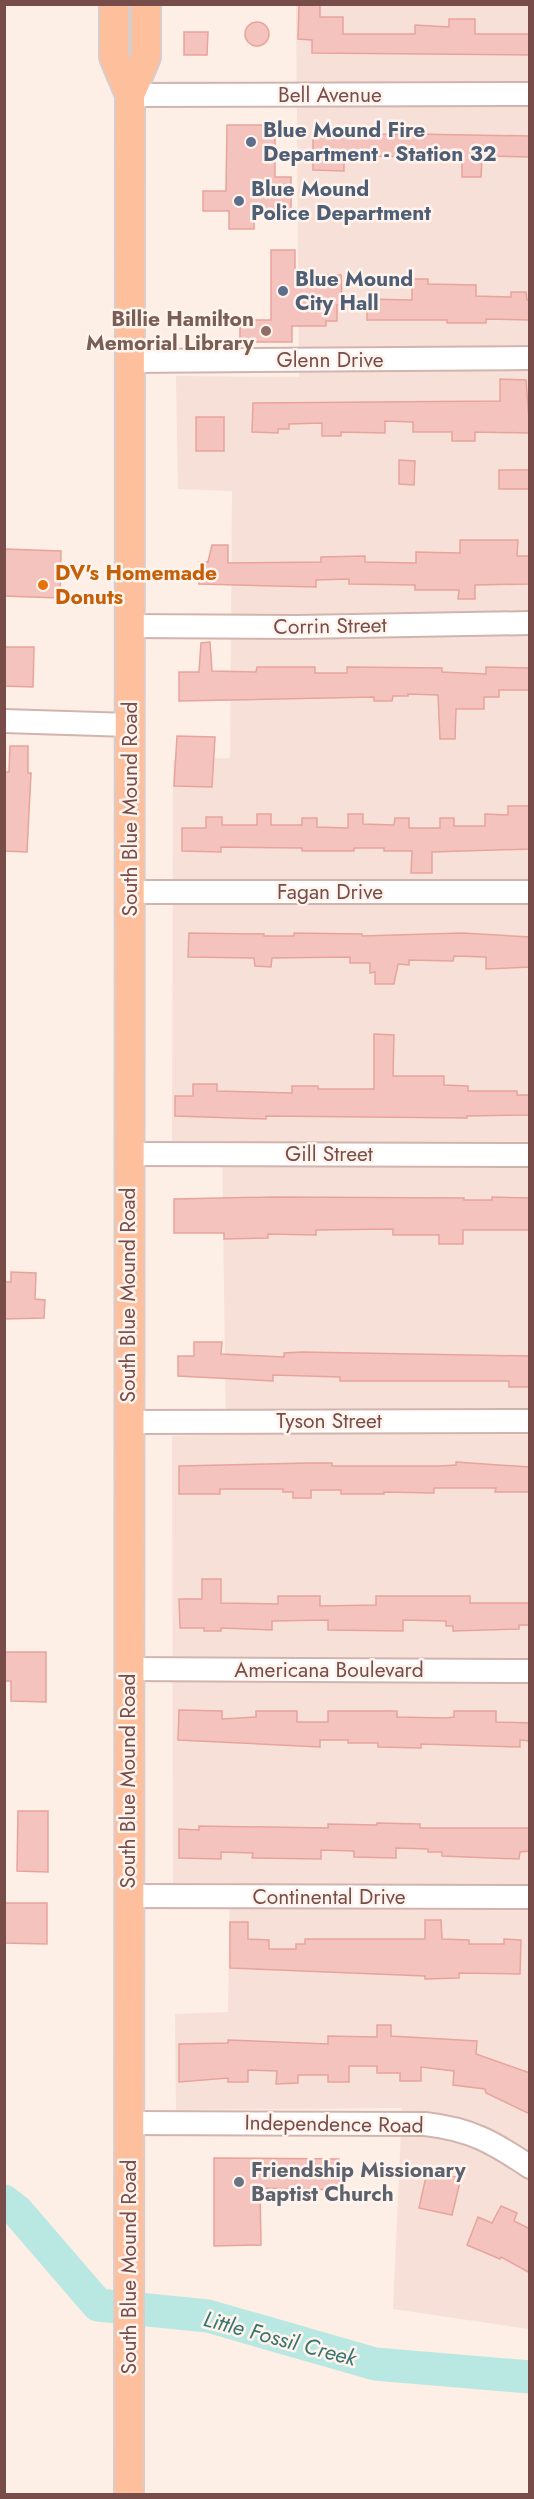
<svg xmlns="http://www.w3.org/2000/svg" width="534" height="2499" font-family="Jost,sans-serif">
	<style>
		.residential { fill: #f7e0d7 }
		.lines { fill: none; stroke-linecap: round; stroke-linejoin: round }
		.river { stroke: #b9e8e2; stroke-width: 33 }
		.building { fill: #f4c3bd; stroke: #e7a49c; stroke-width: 1.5 }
		.minor-casing { stroke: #d2b4ae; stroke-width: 26 }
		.major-casing { stroke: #d9cdcc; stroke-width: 32 }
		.minor { stroke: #fff; stroke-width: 22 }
		.major { stroke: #febf9d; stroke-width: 28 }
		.service-dot { fill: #5c6f8a; stroke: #fff3ed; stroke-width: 2 }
		.education-dot { fill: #8d6e63; stroke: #fff3ed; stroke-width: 2 }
		.food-dot { fill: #e8710a; stroke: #fff3ed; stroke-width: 2 }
		.worship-dot { fill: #6b7280; stroke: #fff3ed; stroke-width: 2 }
		.labels { text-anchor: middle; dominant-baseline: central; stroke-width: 5; stroke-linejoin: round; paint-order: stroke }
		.street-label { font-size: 21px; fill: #784d49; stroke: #fff3ed }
		.service-label { font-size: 21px; font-weight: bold; fill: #4e5e75; stroke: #fff3ed; text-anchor: start }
		.education-label { font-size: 21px; font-weight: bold; fill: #785e54; stroke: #fff3ed; text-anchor: end }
		.food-label { font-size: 21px; font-weight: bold; fill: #c56008; stroke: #fff3ed; text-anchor: start }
		.worship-label { font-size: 21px; font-weight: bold; fill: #5b616d; stroke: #fff3ed; text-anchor: start }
		.water-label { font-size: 22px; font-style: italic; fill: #397670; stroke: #fff3ed }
	</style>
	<rect width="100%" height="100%" fill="#fdeee6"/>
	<!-- residential -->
	<path class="residential" d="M296,5h233v2324l-136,-20 9,-201 -226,2 -1,-96 53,-2 2,-129h-57l-1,-447 54,-2 -4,-293h-50l1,-381 57,-2 2,-267 -54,-2 -2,-113 123,1z"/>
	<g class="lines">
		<!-- river -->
		<path class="river" d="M4,2201l13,10 81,94 110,11 167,48 155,13"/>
	</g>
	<!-- building -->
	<path class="building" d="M299,4h21v13h23v17h72v-9l34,2v-8h26v15h55v21l-218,-2v-13l-14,-1z
		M245 34a12 12 0 1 1 24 0a12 12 0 1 1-24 0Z
		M184,32h24l-1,23h-23z
		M227,125h48v52h16v34h-37v18h-25v-18h-26v-20h23z
		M413,134l117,2v21l-40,-1v3h-8l-1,18h-19v-18l-16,-2 -102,-1v15l-31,-1v-35z
		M271,250h24v24l46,1 1,30h-5v16h-11v5h-34v16h-52v-22h31z
		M412,279h16v5l48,1v11l35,1v-5h15l1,8h3v20l-44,-1v4h-39v-3h-80v-21l45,1z
		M500,379l26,1 4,53 -55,-1v9h-23v-9h-39v-10l-28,-1v12l-44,-1v4h-19v-13l-33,1v5h-11v4l-26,-1 1,-29 247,-2z
		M196,417h28v34h-28z
		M399,460l16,1 -1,24 -15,-1z
		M499,470h31v19h-31z
		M460,540h58l-1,16h13v28l-55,1v14h-17l1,-9h-44v-5l-66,-1v-5l-33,1v7l-117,-3v-22h9l4,-17h16v18l93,-1v-5l44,-1v6l51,1v-11l44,1z
		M4,549l57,2 -1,47 -56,-2z
		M210,642l2,29 44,1 1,-5h58v6h32v-6l95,1v4l44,2v-7l44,1v22h-31v7h-15v12h-28l-1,30h-15l-2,-44 -30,-1v2h-15l-1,5h-18v-4l-195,4v-29h20l2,-29z
		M4,647h30l-1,40 -29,-1z
		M177,736l38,1 -3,50 -38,-1z
		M10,746h18v27h3l-4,79 -23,-1v-79h5z
		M508,806h22v43l-98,3v21h-21l1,-22h-28v-3h-30v3h-52v-3l-81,-1v5l-39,-1v-23h24v-11h16v8h35v-11h14v11h31v-7h15v9l31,1v-14h15v10l31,1 1,-7h14v10h31v-10h14v8h31v-12l23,1z
		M189,933l75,1v2h30v-3l68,1v2l100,-3 68,4v30l-44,2v-12l-32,-1 -1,5 -44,-1v5l-11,-1 -4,20h-19v-12l-5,1v-10h-20v-6l-78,1 -1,9 -16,-1 -1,-8 -66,-1z
		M374,1034l20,1 -1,41h51v9l24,1v5h49v4h13v20l-63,1v2l-201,-2v3l-91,-3v-20h18v-12h24v7l75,2v-7h26v3h56z
		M274,1197l190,1v2h28v-3l38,1v32h-67v14h-24v-9h-46v-6l-77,1v5l-48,-1v4l-44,1v-6h-50v-34z
		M11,1272l25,1 -1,26 10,1 -1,18 -40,1v-37h7z
		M194,1342h28l-1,12 63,3v-4l18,-1 228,4v31h-21v-6h-169v-4l-67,-2v6l-95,-5v-20h16z
		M456,1462l74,5v25h-35l1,-4h-62v5l-50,-1v2h-43v-4h-30v8h-18v-6h-10v-3h-63v5h-41v-28l130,-3h23v3h108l16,-1z
		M202,1579h19v24l57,1v-8h42v10l56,-1v-9h94v7h60v22h-11v4l-66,2v-5h-7v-5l-43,-1v11l-75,-1v-10l-56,1v9l-51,-2v3h-17v-3h-24l-1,-29h23z
		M4,1652h42v50l-35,-1v-20h-7z
		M179,1710l43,1v8l34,-2v-6h41v11h31v-11h69v6l49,1 8,-1v-6h42v11l34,1v18l-10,-1v7l-99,-3v4l-43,-1v-4h-30v-3h-28v7l-142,-7z
		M18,1811h30v61l-31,-1z
		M377,1823l43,1v4h110v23l-10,1 -1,7 -77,-3v-4h-14v-3l-32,-1v10l-42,-1v-6l-33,-1v9l-69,-1 1,-5 -32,-1v7l-42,-1v-29l20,1v-4l129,2v-4l49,1z
		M4,1903h43v41l-43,-1z
		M425,1920h16l1,19 27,1v4h35v-5l17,1 -1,34 -61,-1v5l-34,1v-3l-195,-8v-46h18v17l21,1v9h27v-5h9v-5h120z
		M377,2025h14v11l86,5 -1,13 54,19v41l-44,-21 -1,-4 -32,-4 1,-14 -33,-4v14h-21v-8h-23v-7h-28v16h-21v-7h-30v8l-22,1 1,-13 -29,-1v12h-20v-4l-49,4v-38l49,-1v-3l100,4v-8l49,1z
		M214,2158l125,1 1,31 -80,-2 1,57 -47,1z
		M427,2172l34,6 -9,37 -33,-7z
		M501,2206l16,7 -3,8 16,8v44l-29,-16 -1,2 -33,-14 11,-28 14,6z"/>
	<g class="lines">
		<!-- minor casing -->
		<g class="minor-casing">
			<path id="minor" d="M130,95l400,-1
				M131,361l399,-3
				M131,626l166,1 233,-4
				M4,721l126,4
				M130,892h400
				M128,1154l402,1
				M129,1422l401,-1
				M128,1669l402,2
				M128,1896l402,1
				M128,2123l297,1c45,5 68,18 105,43"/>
		</g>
		<!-- major casing -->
		<g class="major-casing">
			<path id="major" d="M114,4v53l16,38
				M129,2494l1,-2399 16,-38v-53"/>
		</g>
		<!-- minor -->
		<use href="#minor" class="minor"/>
		<!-- major -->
		<use href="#major" class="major"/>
	</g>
	<!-- markers -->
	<g class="service-dot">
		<circle cx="251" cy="142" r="6"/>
		<circle cx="239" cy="201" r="6"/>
		<circle cx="283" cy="291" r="6"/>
	</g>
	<circle class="education-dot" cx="266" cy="331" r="6"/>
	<circle class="food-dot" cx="43" cy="585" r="6"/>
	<circle class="worship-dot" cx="239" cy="2182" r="6"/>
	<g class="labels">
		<!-- street labels -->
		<g class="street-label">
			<text x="330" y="95">Bell Avenue</text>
			<text x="330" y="360">Glenn Drive</text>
			<text transform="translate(330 626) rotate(-1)">Corrin Street</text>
			<text transform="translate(130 809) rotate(-90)">South Blue Mound Road</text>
			<text x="330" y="892">Fagan Drive</text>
			<text x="329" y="1154">Gill Street</text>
			<text transform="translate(128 1295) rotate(-90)">South Blue Mound Road</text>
			<text x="329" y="1421">Tyson Street</text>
			<text x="329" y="1670">Americana Boulevard</text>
			<text transform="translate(128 1781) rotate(-90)">South Blue Mound Road</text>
			<text x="329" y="1897">Continental Drive</text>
			<text transform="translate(334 2124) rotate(1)">Independence Road</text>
			<text transform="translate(129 2267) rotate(-90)">South Blue Mound Road</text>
		</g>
		<!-- service labels -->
		<g class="service-label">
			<text x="263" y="130">Blue Mound Fire<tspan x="263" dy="24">Department - Station 32</tspan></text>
			<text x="251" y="189">Blue Mound<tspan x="251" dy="24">Police Department</tspan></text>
			<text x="295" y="279">Blue Mound<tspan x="295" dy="24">City Hall</tspan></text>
		</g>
		<!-- education labels -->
		<g class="education-label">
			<text x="254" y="319">Billie Hamilton<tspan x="254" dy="24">Memorial Library</tspan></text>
		</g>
		<!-- food labels -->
		<g class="food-label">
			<text x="55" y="573">DV's Homemade<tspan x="55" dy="24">Donuts</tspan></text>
		</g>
		<!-- worship labels -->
		<g class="worship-label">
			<text x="251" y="2170">Friendship Missionary<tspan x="251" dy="24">Baptist Church</tspan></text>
		</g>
		<!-- water labels -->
		<g class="water-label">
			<text transform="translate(280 2338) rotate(15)">Little Fossil Creek</text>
		</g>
	</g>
	<!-- border -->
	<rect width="534" height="2499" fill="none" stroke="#784d49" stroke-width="12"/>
</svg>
